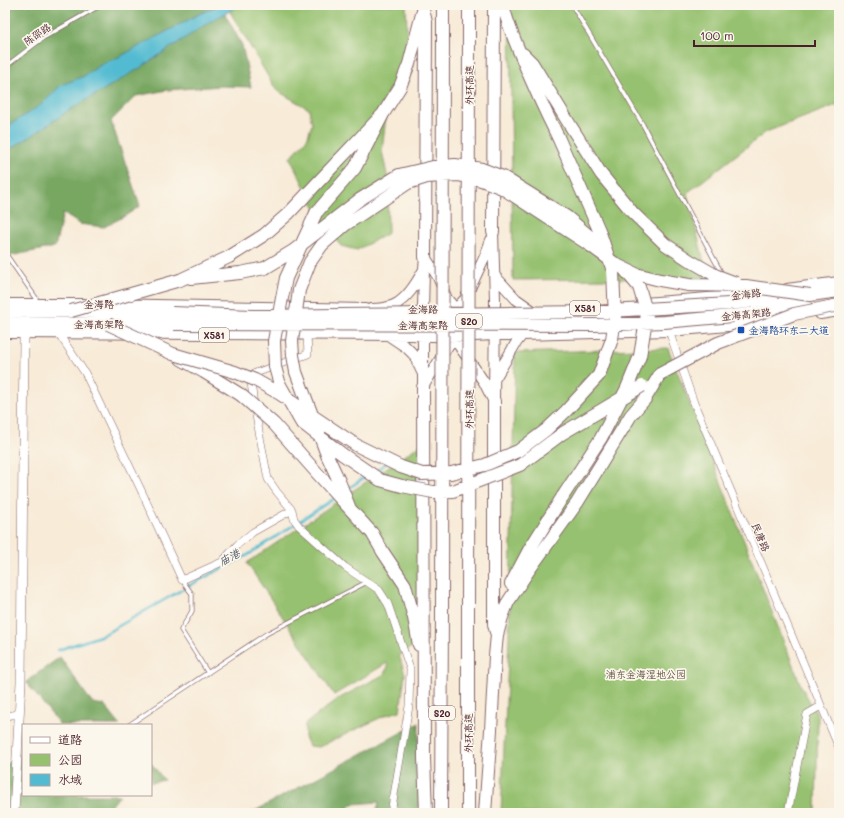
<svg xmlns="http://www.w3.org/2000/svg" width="844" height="818" font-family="Mali,'LXGW WenKai TC',sans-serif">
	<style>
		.green { fill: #96c16f; stroke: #70704d }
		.forest { fill: #78a762; stroke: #616346 }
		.water { fill: #53bbd1; stroke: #4e6d7e }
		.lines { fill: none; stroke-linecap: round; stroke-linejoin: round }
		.stream { stroke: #53bbd1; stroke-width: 2.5 }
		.lane-casing { stroke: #876668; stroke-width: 5 }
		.street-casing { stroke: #876668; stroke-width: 8 }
		.secondary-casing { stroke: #876668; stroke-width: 10 }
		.primary-casing { stroke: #876668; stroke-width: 12 }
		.highway-casing { stroke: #876668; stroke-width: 14 }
		.lane { stroke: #fff; stroke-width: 3.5 }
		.street { stroke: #fff; stroke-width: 7 }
		.secondary { stroke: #fff; stroke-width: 9 }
		.primary { stroke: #fff; stroke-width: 10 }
		.highway { stroke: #fff; stroke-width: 12 }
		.highway-bridge-casing { stroke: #876668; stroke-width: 14; stroke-linecap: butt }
		.highway-bridge { stroke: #fff; stroke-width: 12 }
		.transit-dot { fill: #1a4fb4; stroke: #fbf7ec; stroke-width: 1.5 }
		.labels { text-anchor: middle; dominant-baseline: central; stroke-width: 3.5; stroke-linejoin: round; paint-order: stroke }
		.shield { fill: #fbf7ec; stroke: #7f6065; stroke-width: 1 }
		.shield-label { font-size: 9px; font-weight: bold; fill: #4a1f2b }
		.street-label { font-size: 10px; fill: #4a1f2b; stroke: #fbf7ec }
		.transit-label { font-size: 10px; fill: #164399; stroke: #fbf7ec; text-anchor: start }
		.park-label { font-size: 10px; fill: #61503f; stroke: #fbf7ec }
		.water-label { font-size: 11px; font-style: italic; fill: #4d5665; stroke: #fbf7ec }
	</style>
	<rect width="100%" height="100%" fill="#fbf7ec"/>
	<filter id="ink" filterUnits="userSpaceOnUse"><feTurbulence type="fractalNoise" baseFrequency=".025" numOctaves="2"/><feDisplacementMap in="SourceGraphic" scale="8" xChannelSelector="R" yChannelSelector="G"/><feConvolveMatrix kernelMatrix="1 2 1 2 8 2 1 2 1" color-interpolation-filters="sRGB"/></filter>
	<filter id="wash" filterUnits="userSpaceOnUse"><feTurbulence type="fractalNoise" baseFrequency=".012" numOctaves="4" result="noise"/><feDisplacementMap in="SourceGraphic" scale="16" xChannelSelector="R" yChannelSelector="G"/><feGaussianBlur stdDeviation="0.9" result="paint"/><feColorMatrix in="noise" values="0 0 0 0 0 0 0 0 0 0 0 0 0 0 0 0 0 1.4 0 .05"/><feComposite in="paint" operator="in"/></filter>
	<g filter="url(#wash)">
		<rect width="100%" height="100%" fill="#f8ebd8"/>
		<!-- green -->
		<path class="green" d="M237,5h169l3,77 -20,7 -7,62 5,24 1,58 -31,17 -16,-4 -15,-17 -36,-71 17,-19 5,-15 -3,-15 -33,-19 -47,-80z
			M510,5h329v99l-73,28 -79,61 21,85 -195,2z
			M668,348l134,340 16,28 -2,97h-315l8,-175 6,-285z
			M420,445v197l-21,13 6,19 -5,37 -14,4 -67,32 -10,-1 -4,-9v-13l33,-25 45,-24 5,-8 -1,-4 -53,32 -87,-132z"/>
		<!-- forest -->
		<path class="forest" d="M5,5h215l22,40 9,42 -30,-1 -54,4 -31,6 -25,25 29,85 -15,10 -21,11 -25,-3 -16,-11 -8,34 -50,10z
			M60,657l32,46 12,2 16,20h-60l-34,-43z
			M419,723l-1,54 2,36h-44l3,-11 -26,2 -11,9h-91z
			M23,753v42h97l-8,10v8h-107v-48z
			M151,763l13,17 -13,3z"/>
		<!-- water -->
		<path class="water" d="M220,5h21l-30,16 -71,47 -72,43 -40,27 -23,14v-24l37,-24 19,-19 23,-9 18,-12 19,-8 80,-43z"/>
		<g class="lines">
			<!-- stream -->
			<path class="stream" d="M374,472l12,-9
				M346,490l22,-15
				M58,650l45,-15 89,-51 56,-29 87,-57"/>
		</g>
	</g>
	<g filter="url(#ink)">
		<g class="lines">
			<!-- lane casing -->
			<g class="lane-casing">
				<path id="lane" d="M572,5l71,120 79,149
					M5,67l38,-29 58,-33
					M5,253l31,45
					M182,580l10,14v17l-11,19 27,43
					M129,725l137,-91 101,-52
					M16,794l7,-5"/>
			</g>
			<!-- street casing -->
			<g class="street-casing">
				<path id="street" d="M669,331l25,72 145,345
					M59,334l26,39 56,117 41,90 40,-18 15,-17 16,-13 39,-22
					M307,335l1,19 -58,21 4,30 14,74 9,13 15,18 2,9 5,7 46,41 34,23 9,14 22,65 -1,37 -18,107
					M5,716l14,-2
					M788,813l19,-99 14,-8"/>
			</g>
			<!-- secondary casing -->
			<g class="secondary-casing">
				<path id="secondary" d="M14,813l7,-131 3,-343 1,-6"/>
			</g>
			<!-- primary casing -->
			<g class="primary-casing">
				<path id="primary" d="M493,232l2,68 -1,101
					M425,257l13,20 9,22 12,14
					M494,275l22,24 17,12
					M787,289l52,-7
					M644,303l89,-7 35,-4
					M5,304h80
					M103,304l262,5
					M371,309c8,0 16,-1 23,-4 13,-6 22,-21 29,-34
					M820,314l19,-3
					M449,319l7,-10 9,-10 20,-43 6,-16
					M452,332l8,15 24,35 9,18
					M5,333l407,2 42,2 40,-2h28l147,-4 71,-6 26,-4
					M388,335l18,12 8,8 8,17
					M494,380l22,-37 6,-8
					M423,387v-78l1,-40 1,-12
					M423,387l25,-41 9,-13"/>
			</g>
			<!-- highway casing -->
			<g class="highway-casing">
				<path id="highway" d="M503,5c4,18 12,36 19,53 11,27 23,53 36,79
					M423,10l3,12 -1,235
					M443,28v-23
					M469,28v-23
					M523,54l9,9 38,62
					M316,213l39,-45 28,-54 17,-27 9,-23 13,-50
					M493,232l1,-227
					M191,278l49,-5 25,-5
					M180,280l49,-23 35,-22 25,-22 50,-53 44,-46
					M729,304l81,-9 29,-4
					M5,311h66l101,2
					M733,316l73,-9
					M5,323l169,1
					M181,359l23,13 37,23
					M423,387l1,371 2,55
					M494,401v223l2,8
					M372,533l11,19 22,33 9,33 5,27
					M511,584l18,-34 34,-54
					M441,813l1,-199
					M468,813v-199
					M485,813l6,-83 4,-74 2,-21 5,-18 6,-15 21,-32 48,-67 54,-88 14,-16 15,-25"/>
			</g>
			<!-- lane -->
			<use href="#lane" class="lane"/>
			<!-- street -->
			<use href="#street" class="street"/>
			<!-- secondary -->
			<use href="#secondary" class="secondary"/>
			<!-- primary -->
			<use href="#primary" class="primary"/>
			<!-- highway -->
			<use href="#highway" class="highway"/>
			<!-- highway-bridge casing -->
			<g class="highway-bridge-casing">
				<path id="highway-bridge" d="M570,125l31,49 32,39 32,31 24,16 26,15 21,8
					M316,213l-30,65 -4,20 -8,43 1,26 5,18 21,37 41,32 38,26 22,6 31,6 20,-1 67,-26 43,-32 79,-47
					M265,268l28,-17 66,-51 40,-25 34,-8 22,-2 27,4 21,8 64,40 27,23
					M71,311l109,-31
					M172,313l81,3 341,-4 135,-8
					M108,324l65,30 62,18 20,8 25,14 76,51 45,22 21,7 29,-1 34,-8 33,-14 28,-21 20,-19 33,-36 13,-36 3,-20 -2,-48 -14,-41 -41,-93
					M174,324l421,1 69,-3 69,-6
					M660,374l58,-31 76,-29 45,-9
					M241,395l33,29 44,50 54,59
					M563,496l38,-58 26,-50 13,-32 7,-42 -8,-27 -15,-18
					M350,509l-11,-28 -12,-26 -31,-83 -3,-17 -1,-14 7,-51 11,-28 12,-17 23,-20 63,-42 19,-6 31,-2 23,5 21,8 89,58 26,19 19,9 24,6 29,5 57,1 64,9
					M442,614l1,-586
					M468,614l1,-586"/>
			</g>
			<!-- highway-bridge -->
			<use href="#highway-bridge" class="highway-bridge"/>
		</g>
	</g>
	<!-- markers -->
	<rect class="transit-dot" x="737" y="326" width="8" height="8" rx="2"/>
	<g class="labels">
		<!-- shield labels -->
		<g class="shield">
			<rect x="570" y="301" width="30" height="14" rx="3"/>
			<rect x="456" y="314" width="26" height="14" rx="3"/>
			<rect x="199" y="328" width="30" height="14" rx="3"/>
			<rect x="429" y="706" width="26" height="14" rx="3"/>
		</g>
		<g class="shield-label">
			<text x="585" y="308">X581</text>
			<text x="469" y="321">S20</text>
			<text x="214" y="335">X581</text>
			<text x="442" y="713">S20</text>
		</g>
		<!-- street labels -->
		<g class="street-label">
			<text transform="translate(37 34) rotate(-34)">陈邵路</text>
			<text transform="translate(469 85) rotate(-90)">外环高速</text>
			<text transform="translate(746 294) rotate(-7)">金海路</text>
			<text x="99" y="304">金海路</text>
			<text transform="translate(423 309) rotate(-1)">金海路</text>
			<text transform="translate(746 314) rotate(-6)">金海高架路</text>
			<text x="99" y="324">金海高架路</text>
			<text x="423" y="325">金海高架路</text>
			<text transform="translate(469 409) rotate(-90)">外环高速</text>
			<text transform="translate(761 537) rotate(67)">民唐路</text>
			<text transform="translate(468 733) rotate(-90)">外环高速</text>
		</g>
		<!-- transit labels -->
		<g class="transit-label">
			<text x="749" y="330">金海路环东二大道</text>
		</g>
		<!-- park labels -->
		<g class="park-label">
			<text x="646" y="674">浦东金海湿地公园</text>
		</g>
		<!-- water labels -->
		<g class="water-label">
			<text transform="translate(229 557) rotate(-29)">庙港</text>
		</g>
	</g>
	<!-- margin -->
	<rect width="844" height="818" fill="none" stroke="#fbf7ec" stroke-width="20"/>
	<!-- legend -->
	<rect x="22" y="724" width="130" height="72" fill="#fbf7ec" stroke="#b4a19f"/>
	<rect x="30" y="737" width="20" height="6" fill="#ffffff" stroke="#b4a19f"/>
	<text x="58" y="744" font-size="12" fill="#4a1f2b">道路</text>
	<rect x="30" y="754" width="20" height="12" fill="#96c16f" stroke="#b4a19f"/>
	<text x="58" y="764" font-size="12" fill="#4a1f2b">公园</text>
	<rect x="30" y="774" width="20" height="12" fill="#53bbd1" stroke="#b4a19f"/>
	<text x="58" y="784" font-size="12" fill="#4a1f2b">水域</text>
	<!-- scale -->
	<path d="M694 40v6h121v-6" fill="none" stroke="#4a1f2b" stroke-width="2"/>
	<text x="700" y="40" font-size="12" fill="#4a1f2b" stroke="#fbf7ec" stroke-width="3" paint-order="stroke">100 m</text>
</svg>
